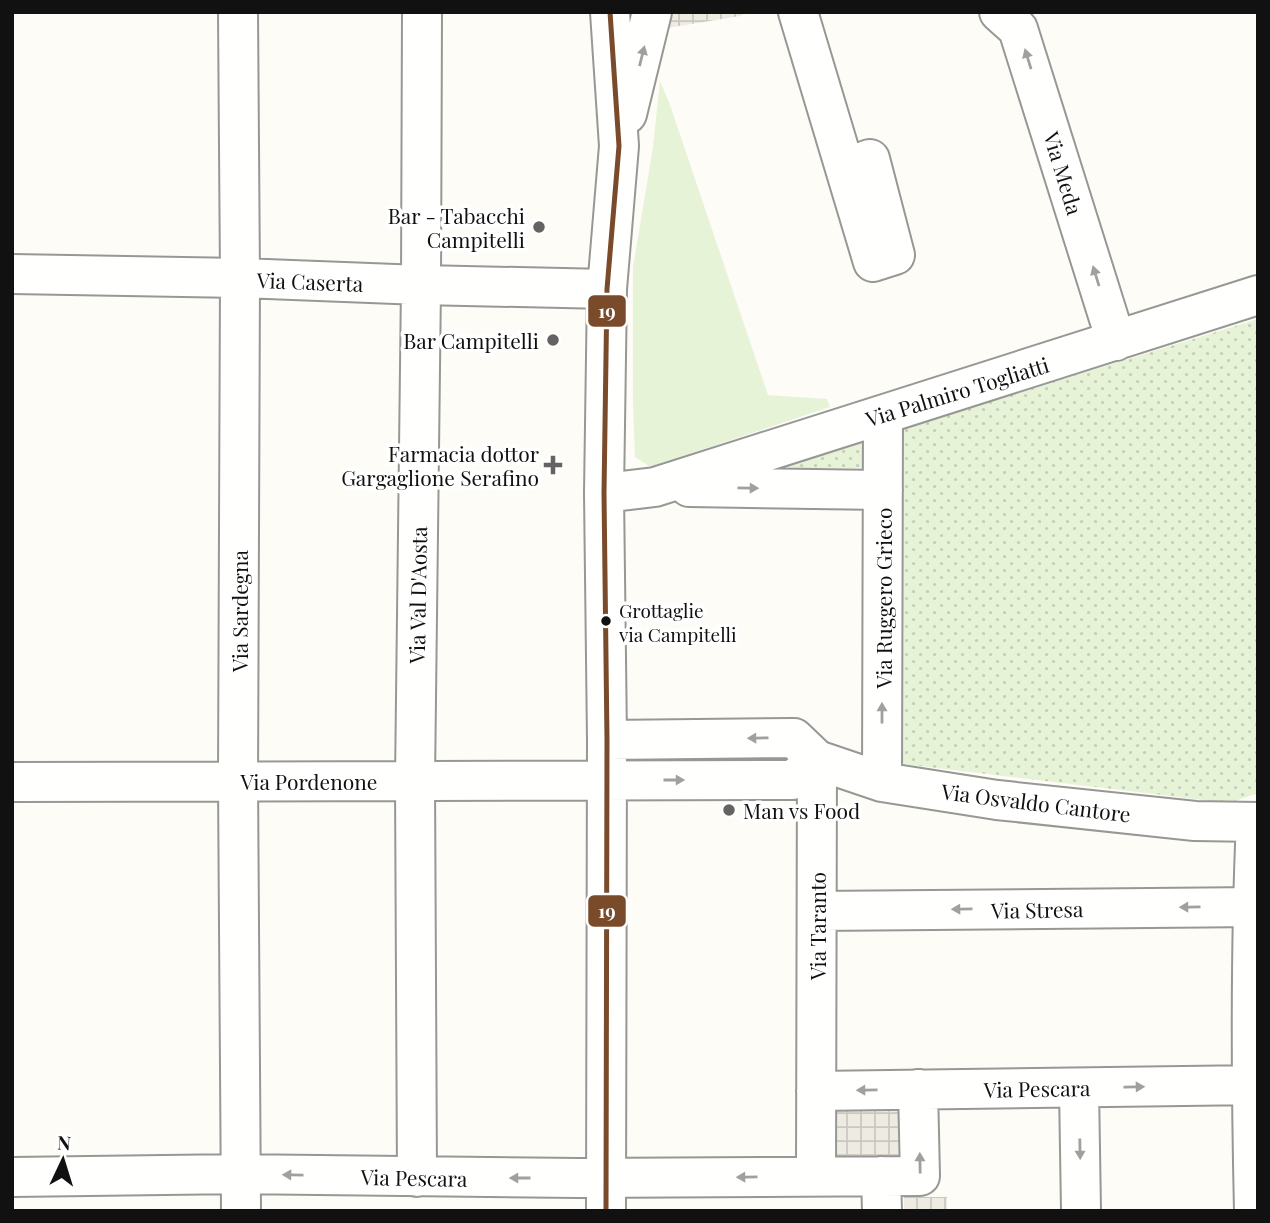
<svg xmlns="http://www.w3.org/2000/svg" width="1270" height="1223" font-family="'Playfair Display',serif">
	<style>
		.grass { fill: url(#grass-dots) }
		.garden { fill: #e7f3d7 }
		.plaza { fill: url(#plaza-grid) }
		.lines { fill: none; stroke-linecap: round; stroke-linejoin: round }
		.minor-casing { stroke: #979795; stroke-width: 42 }
		.minor { stroke: #fffffe; stroke-width: 38 }
		.bus-1-casing { stroke: #fff; stroke-width: 10 }
		.bus-1 { stroke: #7a4b2a; stroke-width: 5 }
		.oneway { fill: #a0a09f }
		.poi-dot { fill: #646362; stroke: #fff; stroke-width: 2.5 }
		.bus-dot { fill: #111; stroke: #fff; stroke-width: 2.5 }
		.labels { text-anchor: middle; dominant-baseline: central; stroke-width: 7; stroke-linejoin: round; paint-order: stroke }
		.bus-label { font-size: 19px; fill: #111; stroke: #fff; text-anchor: start }
		.street-label { font-size: 21px; fill: #111; stroke: #fff }
		.poi-label { font-size: 21px; fill: #111; stroke: #fff; text-anchor: end }
		.line-badge { stroke: #fff; stroke-width: 2.5 }
		.badge-label { font-size: 19px; text-anchor: middle; font-weight: bold; fill: #fff }
	</style>
	<defs>
		<pattern id="grass-dots" width="8" height="8" patternUnits="userSpaceOnUse" patternTransform="scale(1.75)"><rect width="8" height="8" fill="#e7f3d7"/><path d="M2 2h.1M6 6h.1" fill="none" stroke="#c5cfb8" stroke-width="1.8" stroke-linecap="round"/></pattern>
		<pattern id="plaza-grid" width="8" height="8" patternUnits="userSpaceOnUse" patternTransform="scale(1.75)"><rect width="8" height="8" fill="#edebe2"/><path d="M0 4h8M4 0v8" fill="none" stroke="#cac8c1"/></pattern>
	</defs>
	<rect width="100%" height="100%" fill="#fdfcf7"/>
	<!-- grass -->
	<path class="grass" d="M1258,319v474l-29,10 -326,-39 -2,-335z
		M864,439v29h-89z"/>
	<!-- garden -->
	<path class="garden" d="M660,81l10,24 98,290 59,4 3,8 -180,60 -15,-10 -2,-52v-138l20,-120z"/>
	<!-- plaza -->
	<path class="plaza" d="M670,12h80l-10,4 -73,12z
		M907,1102l1,57h-74v-56z
		M904,1197h43v14h-43z"/>
	<g class="lines">
		<!-- minor casing -->
		<g class="minor-casing">
			<path id="minor" d="M238,12l2,266 -2,503 3,430
				M798,12l75,250 22,-7 -25,-96 -25,9
				M999,12l19,17 98,312
				M627,114l25,-102
				M12,274l228,4 181,7 186,4
				M689,487l194,3
				M604,493l51,-6 603,-192
				M607,740l187,-2 23,22 65,22 115,18 198,21 63,1
				M12,782l781,-2 24,-20
				M882,782l1,-367
				M817,911l441,-4
				M1079,1088l2,123
				M816,1091l442,-6
				M816,1176l1,-416
				M881,1176l1,35
				M12,1177l229,-3 337,4 342,-2 -2,-87
				M417,1177l-2,-396 6,-496 1,-273
				M606,1211l1,-471 -3,-247 3,-204 12,-143 -9,-134
				M1254,1211c-3,-130 -4,-259 2,-389"/>
		</g>
		<!-- minor -->
		<use href="#minor" class="minor"/>
		<!-- bus-1 casing -->
		<g class="bus-1-casing">
			<path id="bus-1" d="M606,1211l1,-471 -3,-247 3,-204 12,-143 -9,-134"/>
		</g>
		<!-- bus-1 -->
		<use href="#bus-1" class="bus-1"/>
	</g>
	<!-- one-way arrows -->
	<defs><path id="oneway-solid" d="M-6-.8H1V-3.2L6.5 0L1 3.2V.8H-6Z" transform="scale(1.75)"/></defs>
	<g class="oneway">
		<use href="#oneway-solid" transform="translate(642 56) rotate(-76)"/>
		<use href="#oneway-solid" transform="translate(1028 59) rotate(-107)"/>
		<use href="#oneway-solid" transform="translate(1096 276) rotate(-107)"/>
		<use href="#oneway-solid" transform="translate(748 488) rotate(1)"/>
		<use href="#oneway-solid" transform="translate(882 713) rotate(-90)"/>
		<use href="#oneway-solid" transform="translate(758 738) rotate(179)"/>
		<use href="#oneway-solid" transform="translate(674 780)"/>
		<use href="#oneway-solid" transform="translate(1190 907) rotate(179)"/>
		<use href="#oneway-solid" transform="translate(962 909) rotate(179)"/>
		<use href="#oneway-solid" transform="translate(1134 1087) rotate(-1)"/>
		<use href="#oneway-solid" transform="translate(867 1090) rotate(179)"/>
		<use href="#oneway-solid" transform="translate(1080 1149) rotate(89)"/>
		<use href="#oneway-solid" transform="translate(920 1163) rotate(-91)"/>
		<use href="#oneway-solid" transform="translate(293 1175) rotate(-179)"/>
		<use href="#oneway-solid" transform="translate(747 1177) rotate(179)"/>
		<use href="#oneway-solid" transform="translate(520 1178) rotate(-180)"/>
	</g>
	<!-- markers -->
	<g class="poi-dot">
		<circle cx="539" cy="227" r="7"/>
		<circle cx="553" cy="340" r="7"/>
		<path d="M549.5 454.5h7v7h7v7h-7v7h-7v-7h-7v-7h7z"/>
		<circle cx="729" cy="810" r="7"/>
	</g>
	<circle class="bus-dot" cx="606" cy="621" r="6"/>
	<g class="labels">
		<!-- bus labels -->
		<g class="bus-label">
			<text x="619" y="610">Grottaglie<tspan x="619" dy="24">via Campitelli</tspan></text>
		</g>
		<!-- street labels -->
		<g class="street-label">
			<text transform="translate(1064 173) rotate(73)">Via Meda</text>
			<text transform="translate(310 281) rotate(2)">Via Caserta</text>
			<text transform="translate(957 391) rotate(-17)">Via Palmiro Togliatti</text>
			<text transform="translate(417 595) rotate(-89)">Via Val D'Aosta</text>
			<text transform="translate(883 598) rotate(-90)">Via Ruggero Grieco</text>
			<text transform="translate(239 611) rotate(-90)">Via Sardegna</text>
			<text x="309" y="781">Via Pordenone</text>
			<text transform="translate(1036 802) rotate(7)">Via Osvaldo Cantore</text>
			<text transform="translate(1037 909) rotate(-1)">Via Stresa</text>
			<text transform="translate(817 926) rotate(-90)">Via Taranto</text>
			<text transform="translate(1037 1088) rotate(-1)">Via Pescara</text>
			<text transform="translate(414 1177) rotate(1)">Via Pescara</text>
		</g>
		<!-- poi labels -->
		<g class="poi-label">
			<text x="525" y="215">Bar - Tabacchi<tspan x="525" dy="24">Campitelli</tspan></text>
			<text x="539" y="340">Bar Campitelli</text>
			<text x="539" y="453">Farmacia dottor<tspan x="539" dy="24">Gargaglione Serafino</tspan></text>
			<text x="743" y="810" text-anchor="start">Man vs Food</text>
		</g>
	</g>
	<g class="line-badge">
		<rect x="587" y="294" width="40" height="34" rx="7" fill="#7a4b2a"/>
		<rect x="587" y="894" width="40" height="34" rx="7" fill="#7a4b2a"/>
	</g>
	<g class="badge-label">
		<text x="607" y="318">19</text>
		<text x="607" y="918">19</text>
	</g>
	<!-- border -->
	<rect width="1270" height="1223" fill="none" stroke="#111111" stroke-width="28"/>
	<!-- north arrow -->
	<g transform="translate(63 1160) rotate(4)" stroke="#ffffff" stroke-width="5" paint-order="stroke">
	<path d="M0-5L12 26L0 18L-12 26Z" fill="#111111"/>
	<text y="-10" font-size="19" font-weight="bold" text-anchor="middle" fill="#111111">N</text>
	</g>
</svg>
